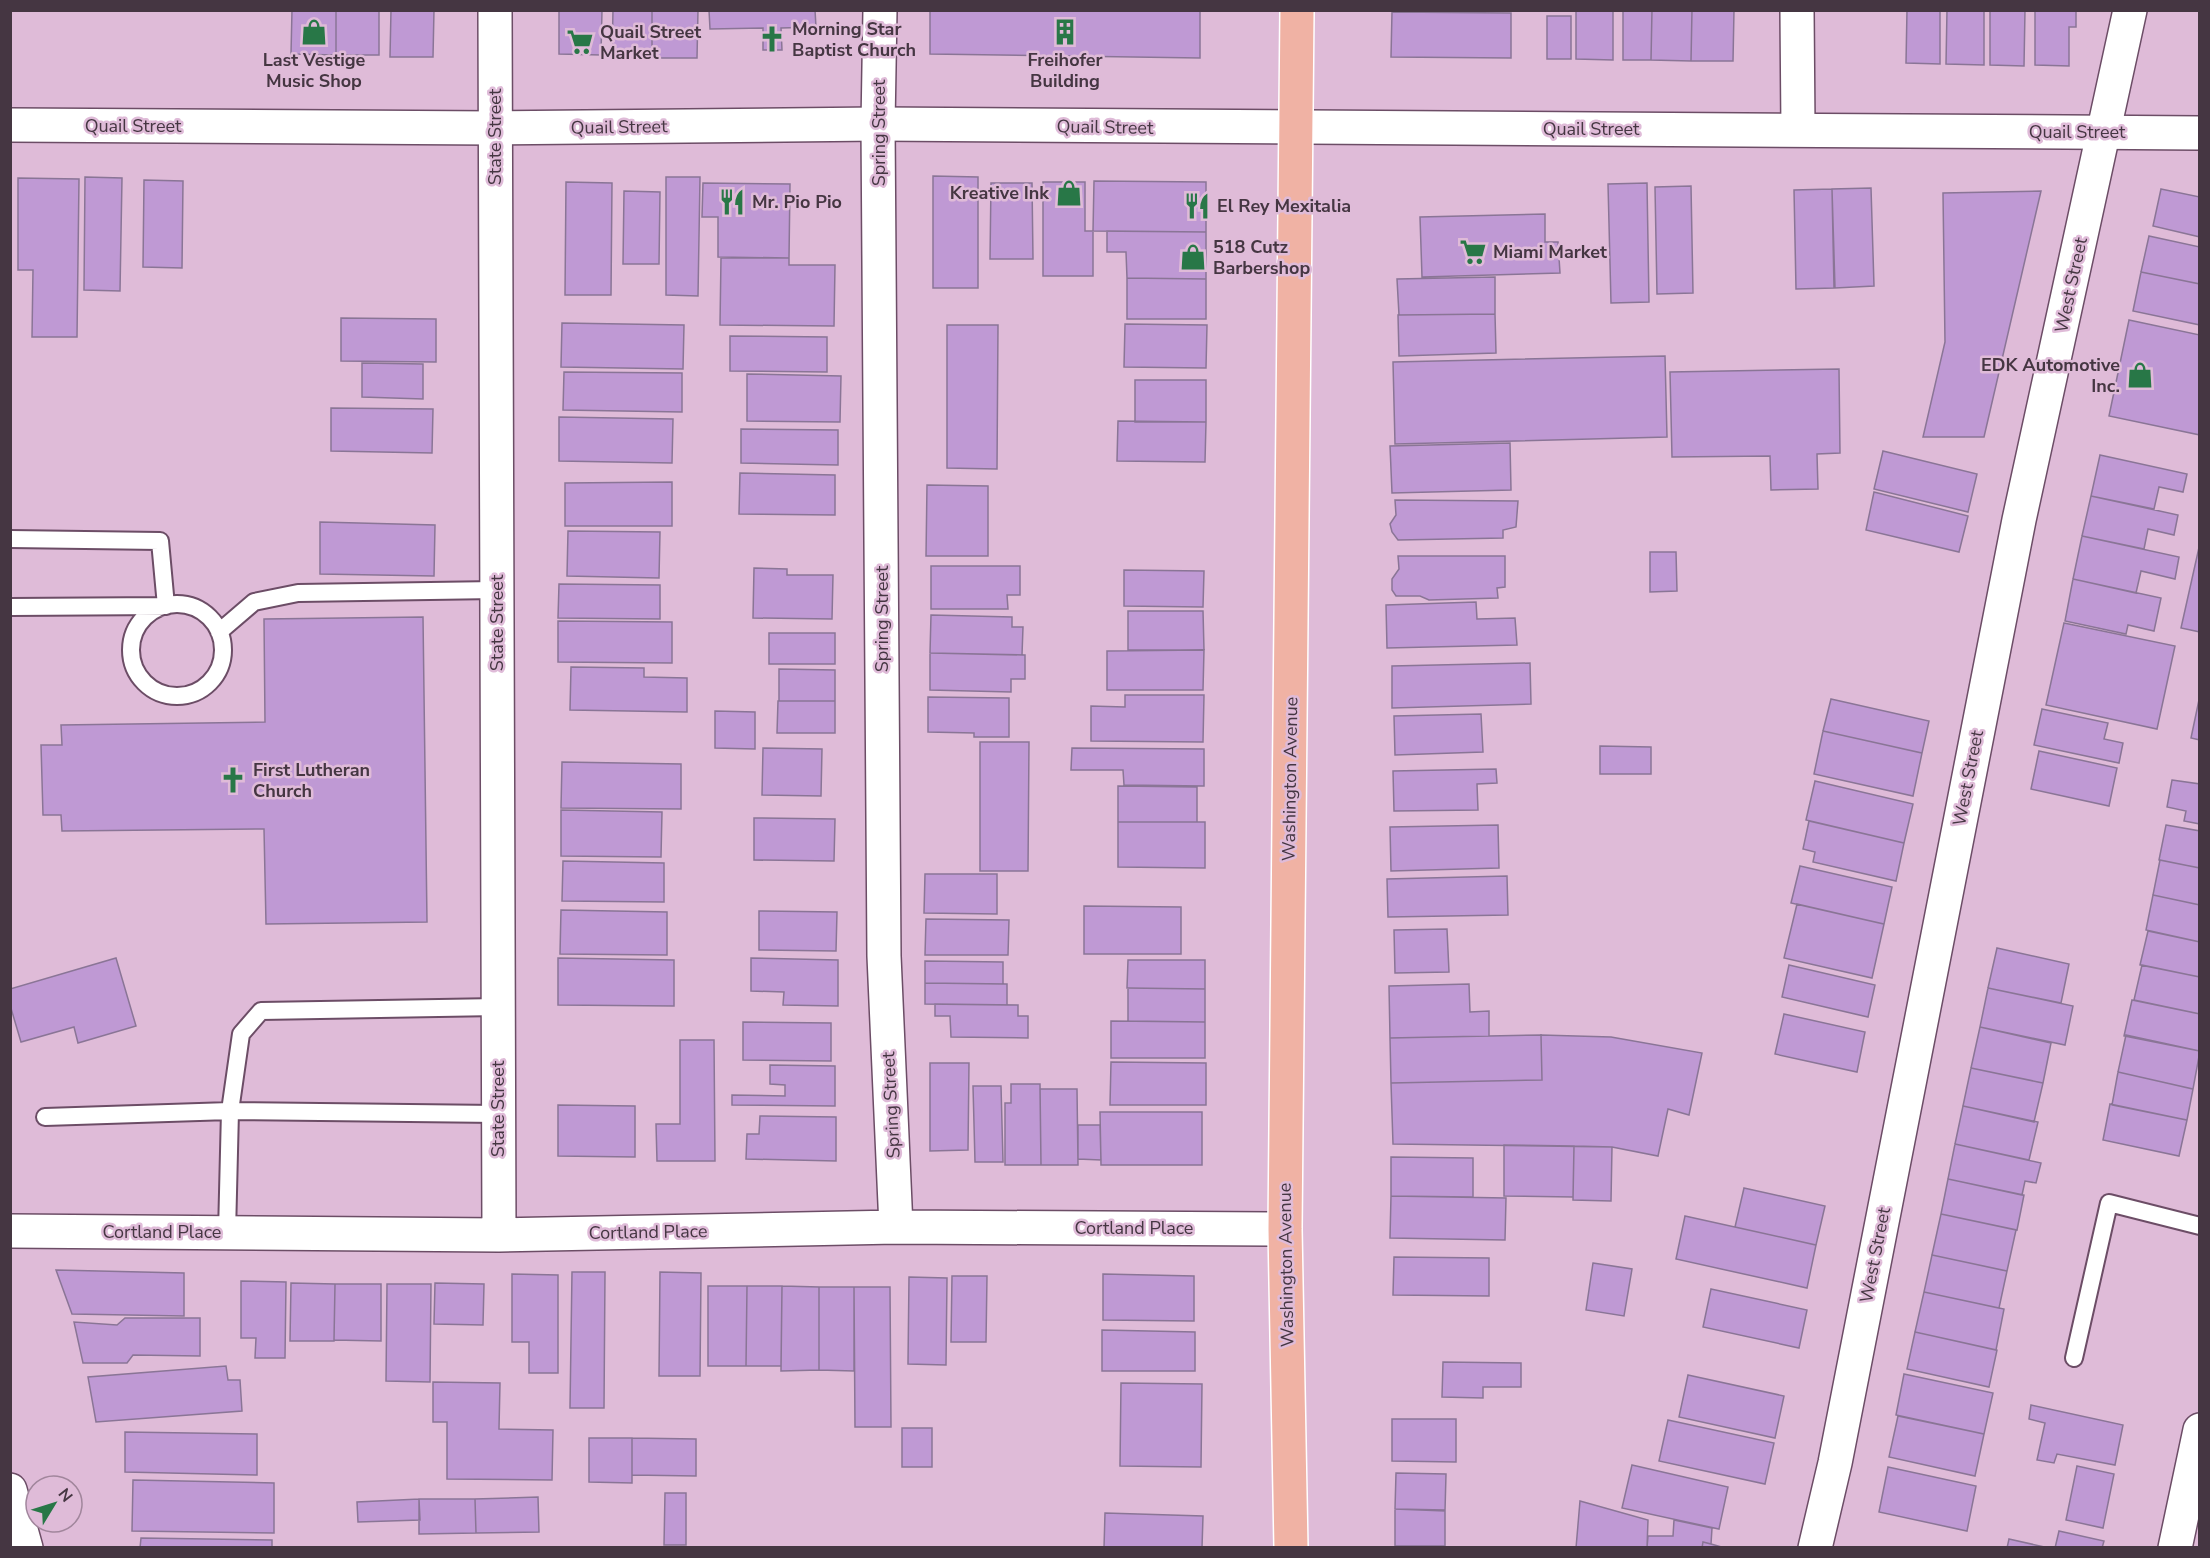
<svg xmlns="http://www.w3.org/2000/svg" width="2210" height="1558" font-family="'Nunito Sans',sans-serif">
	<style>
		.building { fill: #bf99d4; stroke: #8a7596; stroke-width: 1.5 }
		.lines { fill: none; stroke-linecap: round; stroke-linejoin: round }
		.service-casing { stroke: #6c4d66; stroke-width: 20 }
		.minor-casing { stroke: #6c4d66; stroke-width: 36 }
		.tertiary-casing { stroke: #6c4d66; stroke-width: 36 }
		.primary-casing { stroke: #fff; stroke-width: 36 }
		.service { stroke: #fff; stroke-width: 16 }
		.minor { stroke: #fff; stroke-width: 33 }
		.tertiary { stroke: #fff; stroke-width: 33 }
		.primary { stroke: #f0b2a4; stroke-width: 33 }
		.labels { text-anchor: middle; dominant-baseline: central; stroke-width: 5; stroke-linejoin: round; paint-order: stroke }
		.poi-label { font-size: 18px; font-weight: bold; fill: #453642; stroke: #dfbbd8; text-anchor: start }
		.street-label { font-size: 18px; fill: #453642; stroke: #dfbbd8 }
	</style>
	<rect width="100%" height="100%" fill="#dfbbd8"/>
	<!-- building -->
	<path class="building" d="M292,10h44v45l-45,-1z
		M336,10h43v45h-43z
		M391,10h43l-1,47h-43z
		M559,10h43l-1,45 -42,-1z
		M613,10h39v48l-40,-1z
		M652,10h46l-1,48h-45z
		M709,10h106l1,17 -35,1 1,22h-19v-22l-53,1z
		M930,10h270v48l-270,-4z
		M1576,10h37v50l-37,-1z
		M1623,10h29l-1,50h-28z
		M1652,10h40l-1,51 -40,-1z
		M1692,10h42l-1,51h-42z
		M1907,10h33v54l-34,-1z
		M1947,10h37v55l-38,-1z
		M1990,10h35l-1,56 -34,-1z
		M2035,10h41v17h-7v39l-34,-1z
		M1392,12l119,1v45l-120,-1z
		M1547,16h24v43h-24z
		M933,176l45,1v111h-45z
		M85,177l37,1 -2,113 -36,-1z
		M666,177h34l-2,119 -32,-1z
		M18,178l61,1 -2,158h-45l1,-67h-15z
		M144,180l39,1 -1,87 -39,-1z
		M1094,181l112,1v50l-113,-1z
		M566,182l46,1 -1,112h-46z
		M1043,182h42v49h8v45h-50z
		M703,183l87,1 -1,74 -71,-1v-40h-16z
		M991,183h41l1,76h-43z
		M1647,183l2,119 -38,1 -3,-119z
		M1691,186l2,107 -36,1 -2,-107z
		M1871,188l3,98 -39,2 -3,-99z
		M1832,189l2,99 -38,1 -2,-99z
		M2161,189l39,8v40l-47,-11z
		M624,191l36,1 -1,72h-36z
		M2041,191l-57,246h-61l22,-95 -2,-149z
		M1545,214v28h13l2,31 -138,4 -2,-60z
		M1107,231l99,1v47l-79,-1 -1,-26h-19z
		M2149,236l51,11v37l-59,-12z
		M721,258h68v7h46l-1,61 -114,-1z
		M2141,272l59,12v41l-67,-14z
		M1495,277v37l-96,1 -2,-36z
		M1127,278l79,1v40h-79z
		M1495,314l1,39 -97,3 -1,-41z
		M341,318l95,1v43l-95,-1z
		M2129,320l71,15v100l-91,-19z
		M562,323l122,2 -1,44 -122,-2z
		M1125,324l82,1 -1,43 -82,-1z
		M947,325h51l-1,144 -50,-1z
		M730,336l97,1v35l-97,-1z
		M1665,356l2,81 -272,7 -2,-82z
		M362,363l61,1v35l-61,-2z
		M1839,369l1,84 -23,1 1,35 -47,1 -1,-34 -98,1 -2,-85z
		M564,372l118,1v39l-119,-2z
		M747,374l94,2 -1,46 -93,-1z
		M1135,380h71v42h-71z
		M331,408l102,1 -1,44 -101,-2z
		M559,417l114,2 -1,44 -113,-2z
		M1118,421l88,1 -1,40 -88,-1z
		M741,429l97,1v35l-97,-2z
		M1510,443l1,47 -119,3 -2,-47z
		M1883,451l94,23 -9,38 -94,-23z
		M2100,455l87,19 -4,18 -24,-5 -5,22 -63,-13z
		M740,473l95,2v40l-96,-1z
		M672,482v44h-107v-43z
		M927,485l61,1v70h-62z
		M1874,492l94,24 -9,36 -93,-22z
		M2091,496l87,19 -4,20 -26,-6 -4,20 -62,-13z
		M1395,500l123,1 -2,26 -13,3v8l-105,2 -6,-8 -2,-8 6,-9z
		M320,522l115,3 -1,51 -114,-2z
		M568,531l92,1 -1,46 -92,-2z
		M2082,536l97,21 -4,22 -34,-8 -5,22 -63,-14z
		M2200,543v89l-19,-4z
		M1650,552h26l1,39 -27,1z
		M1398,556h107v31l-8,1 1,10 -69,2 -9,-4h-24l-4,-6v-11l7,-10z
		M931,566h89v29h-13l1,14h-77z
		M754,568l33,1v6h46l-1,44 -79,-1z
		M1124,570l80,1 -1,36 -79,-1z
		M2073,579l88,19 -7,33 -26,-6 -2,9 -61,-13z
		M559,584l101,1v34l-102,-1z
		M1476,602l1,17 38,-1 2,27 -130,3 -1,-43z
		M1128,611h75l1,39h-76z
		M931,615l81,2v10h11l-1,28 -92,-2z
		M423,617l4,305 -161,2 -2,-95 -202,2 -1,-16h-18l-2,-70h21l-1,-20 204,-3 -1,-103z
		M558,621l114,1v41l-114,-1z
		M2064,623l111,23 -18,83 -111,-24z
		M769,633h66v31h-66z
		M1204,650l-1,40h-96v-39z
		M930,653l95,2v24h-14v13l-81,-2z
		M1530,663l1,41 -139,4v-42z
		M571,667l73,1v9l43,1v34l-117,-2z
		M779,669l56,1v31h-56z
		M1125,695h79l-1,47 -112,-1v-35l34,1z
		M2200,695v45l-9,-2z
		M928,697l81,1v39h-35v-4l-46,-1z
		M1831,699l98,22 -7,32 -99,-22z
		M778,701h57v32h-58z
		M2042,709l66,14 -4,16 19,4 -4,20 -85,-18z
		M715,711l40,1v37l-40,-1z
		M1481,714l2,38 -88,3 -1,-39z
		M1823,731l99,22 -9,43 -99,-22z
		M980,742h49l-1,129h-48z
		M1600,746l51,1v27h-51z
		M763,748l59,1 -1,47 -59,-1z
		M1072,748l132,1v37l-80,-1 -1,-15h-52z
		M2039,751l78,17 -8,38 -78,-17z
		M562,762l119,2v45l-120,-1z
		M1496,769l1,14 -20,1 1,26 -84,1 -1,-40z
		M2172,780l28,4v40l-16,-3 2,-10 -19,-4z
		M1815,781l98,23 -9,39 -98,-23z
		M1118,786l79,1v35h-79z
		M561,810l101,2 -1,45 -100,-1z
		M754,818l81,1 -1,42 -80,-1z
		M1809,821l95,22 -8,38 -83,-19 2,-10 -12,-3z
		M1118,822h87v46l-87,-1z
		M1498,825l1,43 -108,3 -1,-44z
		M2166,825l34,6v37l-41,-8z
		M2160,860l40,8v37l-47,-10z
		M563,861l101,2v39l-102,-1z
		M1800,866l92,21 -8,37 -93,-21z
		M925,874h72v40l-73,-1z
		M1507,876l1,39 -120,2 -1,-38z
		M2153,895l47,10v37l-54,-12z
		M1797,904l87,20 -12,54 -88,-20z
		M1084,906l97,1v47h-97z
		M561,910l106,2v43l-107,-1z
		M759,911l78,1 -1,39 -77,-1z
		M926,919l83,1 -1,35h-83z
		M1447,929l2,43 -54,1 -1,-43z
		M2148,931l52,11v35l-60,-12z
		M1997,948l72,16 -8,39 -73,-15z
		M116,958l20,68 -58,17 -4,-16 -53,15 -11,-37v-16z
		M558,958l116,2v46l-116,-1z
		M751,958l87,2v46l-55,-1 1,-13 -33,-1z
		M1128,960h77v29l-78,-1z
		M925,961l78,1v22l-78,-1z
		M1789,965l86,20 -7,32 -86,-20z
		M2142,965l58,12v37l-66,-14z
		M925,983l82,1v21l-82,-1z
		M1469,984l1,28 19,-1v25l-99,2 -1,-52z
		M1128,988l77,1v33l-77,-1z
		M1988,988l85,18 -8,39 -85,-18z
		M2132,1000l68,14v37l-76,-15z
		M935,1004l83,1v11h10v22l-77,-1 -1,-21h-15z
		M1784,1014l81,18 -8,40 -82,-18z
		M1111,1021l94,1v36h-94z
		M743,1022l88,1v38l-88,-1z
		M1980,1027l71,16 -8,40 -72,-15z
		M1541,1035l1,45 -151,3 -1,-45z
		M1541,1035l70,2 91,16 -13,62 -21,-6 -10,47 -46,-9 -219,-3 -2,-61 151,-3z
		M2126,1035l74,16 -7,38 -75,-17z
		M680,1040h34l1,121h-58l-1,-37h24z
		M1111,1062l95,1v42h-96z
		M930,1063h39l-1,87 -38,1z
		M770,1065l65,1v40l-103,-1v-10l53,1v-11l-15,-1z
		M1971,1068l72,15 -9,39 -71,-16z
		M2118,1072l75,17 -6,31 -75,-15z
		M1011,1084h29l1,81h-36v-62h6z
		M973,1086h28l2,76h-28z
		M1040,1089h37l1,76h-37z
		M2110,1104l77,16 -8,36 -76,-16z
		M558,1105l77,1v51l-77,-1z
		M1963,1106l75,16 -9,38 -74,-16z
		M1100,1112h102v53h-101z
		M760,1116l76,1v44l-90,-2 1,-25h12z
		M1078,1125h22l1,35 -23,-1z
		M1955,1144l86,19 -5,20 -11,-2 -3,14 -74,-16z
		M1504,1145l70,1 -1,51 -69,-1z
		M1574,1146l38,1 -1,54 -38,-1z
		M1391,1157l82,1v39l-82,-1z
		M1948,1179l76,16 -7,35 -76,-16z
		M1744,1188l81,18 -9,39 -81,-18z
		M1391,1196l115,2 -1,42 -115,-2z
		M1941,1214l75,16 -9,41 -75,-16z
		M1685,1216l131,29 -9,43 -131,-29z
		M1932,1255l75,16 -8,37 -75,-16z
		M1394,1257l95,1v38l-96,-1z
		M1593,1263l39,6 -8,47 -38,-6z
		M56,1270l128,3v43l-112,-2z
		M572,1272h33l-1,136h-34z
		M660,1272l41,1 -1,103h-41z
		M512,1274l46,1v98h-29v-31h-17z
		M1103,1274l91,2v45l-91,-1z
		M952,1276h35l-1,66h-35z
		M909,1277l38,1 -1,87 -38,-1z
		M241,1281l45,1 -1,76h-30l1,-20h-15z
		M291,1283l44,1 -1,57h-44z
		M435,1283l49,1 -1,41 -49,-1z
		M335,1284h46v57l-47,-1z
		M387,1284h44l-1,98 -44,-1z
		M708,1286h39l-1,80h-38z
		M747,1286h35l-1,80h-35z
		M782,1286l37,1v83l-38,1z
		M819,1287h35v84l-35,-1z
		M854,1287h36l1,140h-36z
		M1711,1289l96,21 -8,38 -96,-21z
		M1924,1292l80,17 -8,41 -81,-18z
		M125,1318h75v38l-67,-1 -6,8h-44l-9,-41 43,3z
		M1102,1330l93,2v39h-93z
		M1915,1332l82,18 -8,37 -82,-18z
		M1443,1362l78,1v24h-38v11l-41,-1z
		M226,1366l2,14h12l2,31 -146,11 -8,-45z
		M1904,1374l89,19 -9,41 -88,-19z
		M1688,1375l96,21 -9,42 -96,-21z
		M433,1382l67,1 -1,46 54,1 -1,50 -105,-1v-57h-14z
		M1121,1383l81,1 -1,83 -81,-1z
		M2031,1405l92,20 -8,40 -58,-11 -3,9 -17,-3 8,-37 -16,-4z
		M1898,1416l86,18 -9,42 -86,-19z
		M1392,1419h64v43l-64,-1z
		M1668,1420l106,23 -9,41 -106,-23z
		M902,1428h30v39h-30z
		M125,1432l132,2v41l-132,-3z
		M589,1438h43v45l-43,-1z
		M632,1438l64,1v37l-64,-1z
		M1632,1465l96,22 -9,42 -97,-21z
		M2077,1466l37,8 -11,54 -37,-8z
		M1888,1467l88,19 -9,45 -88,-19z
		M1396,1473l50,1 -1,37 -50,-2z
		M133,1480l141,3v50l-142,-2z
		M665,1493h21v52h-22z
		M538,1497l1,35 -63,1 -1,-34z
		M419,1499l1,21 -62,2 -1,-20z
		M419,1499h56l1,34 -57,1z
		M1580,1501l68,19 -1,28h-71z
		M1395,1509l50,1v36h-50z
		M1105,1513l98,3 -1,32h-98z
		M1674,1520l38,8 -1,16 -8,-2 -1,6h-55l1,-12h25z
		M2059,1531l45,10 -2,7h-47z
		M141,1538l131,2v8h-132z
		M2009,1539l40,9h-42z
		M1703,1542l8,2 14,4h-23z"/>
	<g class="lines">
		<!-- service casing -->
		<g class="service-casing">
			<path id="service" d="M10,539l150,2 6,65 -156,1
				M131 650a46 46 0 1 1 92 0a46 46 0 1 1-92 0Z
				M219,632l35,-30 44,-9 198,-3
				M45,1117l185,-6 268,3
				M227,1233l3,-122 11,-77 20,-23 237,-4
				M2074,1358l35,-155 91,23"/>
		</g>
		<!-- minor casing -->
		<g class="minor-casing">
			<path id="minor" d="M495,10l4,1225
				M880,10l-2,114 6,832 12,271
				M1797,10l1,119
				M10,1231l489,4 397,-8 389,2
				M1815,1548l20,-85 184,-943 111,-510
				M2175,1548l25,-118"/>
		</g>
		<!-- tertiary casing -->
		<g class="tertiary-casing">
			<path id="tertiary" d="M10,125l485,3 383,-4 1322,9
				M10,1490l16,58"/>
		</g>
		<!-- primary casing -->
		<g class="primary-casing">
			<path id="primary" d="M1291,1548l-6,-319 12,-1219"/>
		</g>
		<!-- service -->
		<use href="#service" class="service"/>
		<!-- minor -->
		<use href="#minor" class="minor"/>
		<!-- tertiary -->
		<use href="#tertiary" class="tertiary"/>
		<!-- primary -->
		<use href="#primary" class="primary"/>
	</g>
	<!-- icons -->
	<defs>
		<g id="shop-bare" transform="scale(2.07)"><path d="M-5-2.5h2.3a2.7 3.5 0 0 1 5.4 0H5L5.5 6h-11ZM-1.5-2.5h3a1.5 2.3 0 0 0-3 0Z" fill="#287747" stroke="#dfbbd8" stroke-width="2.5" paint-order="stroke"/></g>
		<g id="building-bare" transform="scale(2.07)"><path d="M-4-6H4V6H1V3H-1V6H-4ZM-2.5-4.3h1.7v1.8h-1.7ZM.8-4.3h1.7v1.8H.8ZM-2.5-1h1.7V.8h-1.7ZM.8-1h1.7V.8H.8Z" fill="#287747" stroke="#dfbbd8" stroke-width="2.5" paint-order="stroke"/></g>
		<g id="church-bare" transform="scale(2.07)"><path d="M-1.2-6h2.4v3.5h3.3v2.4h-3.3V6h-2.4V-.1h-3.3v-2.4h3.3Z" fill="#287747" stroke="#dfbbd8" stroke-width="2.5" paint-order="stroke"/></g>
		<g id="supermarket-bare" transform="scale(2.07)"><path d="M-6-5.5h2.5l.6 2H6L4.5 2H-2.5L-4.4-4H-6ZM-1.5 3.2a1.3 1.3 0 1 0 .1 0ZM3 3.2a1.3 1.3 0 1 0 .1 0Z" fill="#287747" stroke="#dfbbd8" stroke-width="2.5" paint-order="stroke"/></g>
		<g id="restaurant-bare" transform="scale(2.07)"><path d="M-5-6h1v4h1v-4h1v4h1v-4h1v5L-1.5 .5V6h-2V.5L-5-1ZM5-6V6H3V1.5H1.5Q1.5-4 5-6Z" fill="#287747" stroke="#dfbbd8" stroke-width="2.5" paint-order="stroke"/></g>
	</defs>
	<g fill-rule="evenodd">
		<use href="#shop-bare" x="314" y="32"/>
		<use href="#building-bare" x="1065" y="32"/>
		<use href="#church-bare" x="772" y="39"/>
		<use href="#supermarket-bare" x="580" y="42"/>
		<use href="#shop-bare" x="1069" y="193"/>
		<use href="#restaurant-bare" x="732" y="202"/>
		<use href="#restaurant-bare" x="1197" y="206"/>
		<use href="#supermarket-bare" x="1473" y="252"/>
		<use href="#shop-bare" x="1193" y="257"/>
		<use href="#shop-bare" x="2140" y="375"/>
		<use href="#church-bare" x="233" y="780"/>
	</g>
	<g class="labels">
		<!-- poi labels -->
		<g class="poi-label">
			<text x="792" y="29">Morning Star<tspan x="792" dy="21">Baptist Church</tspan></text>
			<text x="600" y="32">Quail Street<tspan x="600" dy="21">Market</tspan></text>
			<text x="314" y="60" text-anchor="middle">Last Vestige<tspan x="314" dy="21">Music Shop</tspan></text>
			<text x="1065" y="60" text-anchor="middle">Freihofer<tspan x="1065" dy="21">Building</tspan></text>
			<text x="1049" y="193" text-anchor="end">Kreative Ink</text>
			<text x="752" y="202">Mr. Pio Pio</text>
			<text x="1217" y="206">El Rey Mexitalia</text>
			<text x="1213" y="247">518 Cutz<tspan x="1213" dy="21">Barbershop</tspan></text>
			<text x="1493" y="252">Miami Market</text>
			<text x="2120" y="365" text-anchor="end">EDK Automotive<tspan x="2120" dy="21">Inc.</tspan></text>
			<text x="253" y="770">First Lutheran<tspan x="253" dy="21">Church</tspan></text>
		</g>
		<!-- street labels -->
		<g class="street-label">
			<text x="133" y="126">Quail Street</text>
			<text transform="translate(619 127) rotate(-1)">Quail Street</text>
			<text transform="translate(1105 127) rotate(1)">Quail Street</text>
			<text x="1591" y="129">Quail Street</text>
			<text x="2077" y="132">Quail Street</text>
			<text transform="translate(879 133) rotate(-90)">Spring Street</text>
			<text transform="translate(495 137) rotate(-90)">State Street</text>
			<text transform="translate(2071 285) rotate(-78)">West Street</text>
			<text transform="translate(882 619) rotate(-90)">Spring Street</text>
			<text transform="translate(497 623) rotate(-90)">State Street</text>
			<text transform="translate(1968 778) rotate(-79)">West Street</text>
			<text transform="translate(1290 779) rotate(-89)">Washington Avenue</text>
			<text transform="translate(891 1105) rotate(-93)">Spring Street</text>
			<text transform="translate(498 1109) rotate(-90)">State Street</text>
			<text x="1134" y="1228">Cortland Place</text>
			<text x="162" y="1232">Cortland Place</text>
			<text transform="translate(648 1232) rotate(-1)">Cortland Place</text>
			<text transform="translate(1875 1255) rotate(-79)">West Street</text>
			<text transform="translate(1286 1265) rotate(-91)">Washington Avenue</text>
		</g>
	</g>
	<!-- border -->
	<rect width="2210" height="1558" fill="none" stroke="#453642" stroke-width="24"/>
	<!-- north arrow -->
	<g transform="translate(54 1504) rotate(52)"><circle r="28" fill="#dfbbd8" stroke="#a1869c" stroke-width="1.5"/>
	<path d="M0-4.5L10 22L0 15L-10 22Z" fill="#287747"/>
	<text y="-9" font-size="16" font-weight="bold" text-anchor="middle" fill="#453642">N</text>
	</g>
</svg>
